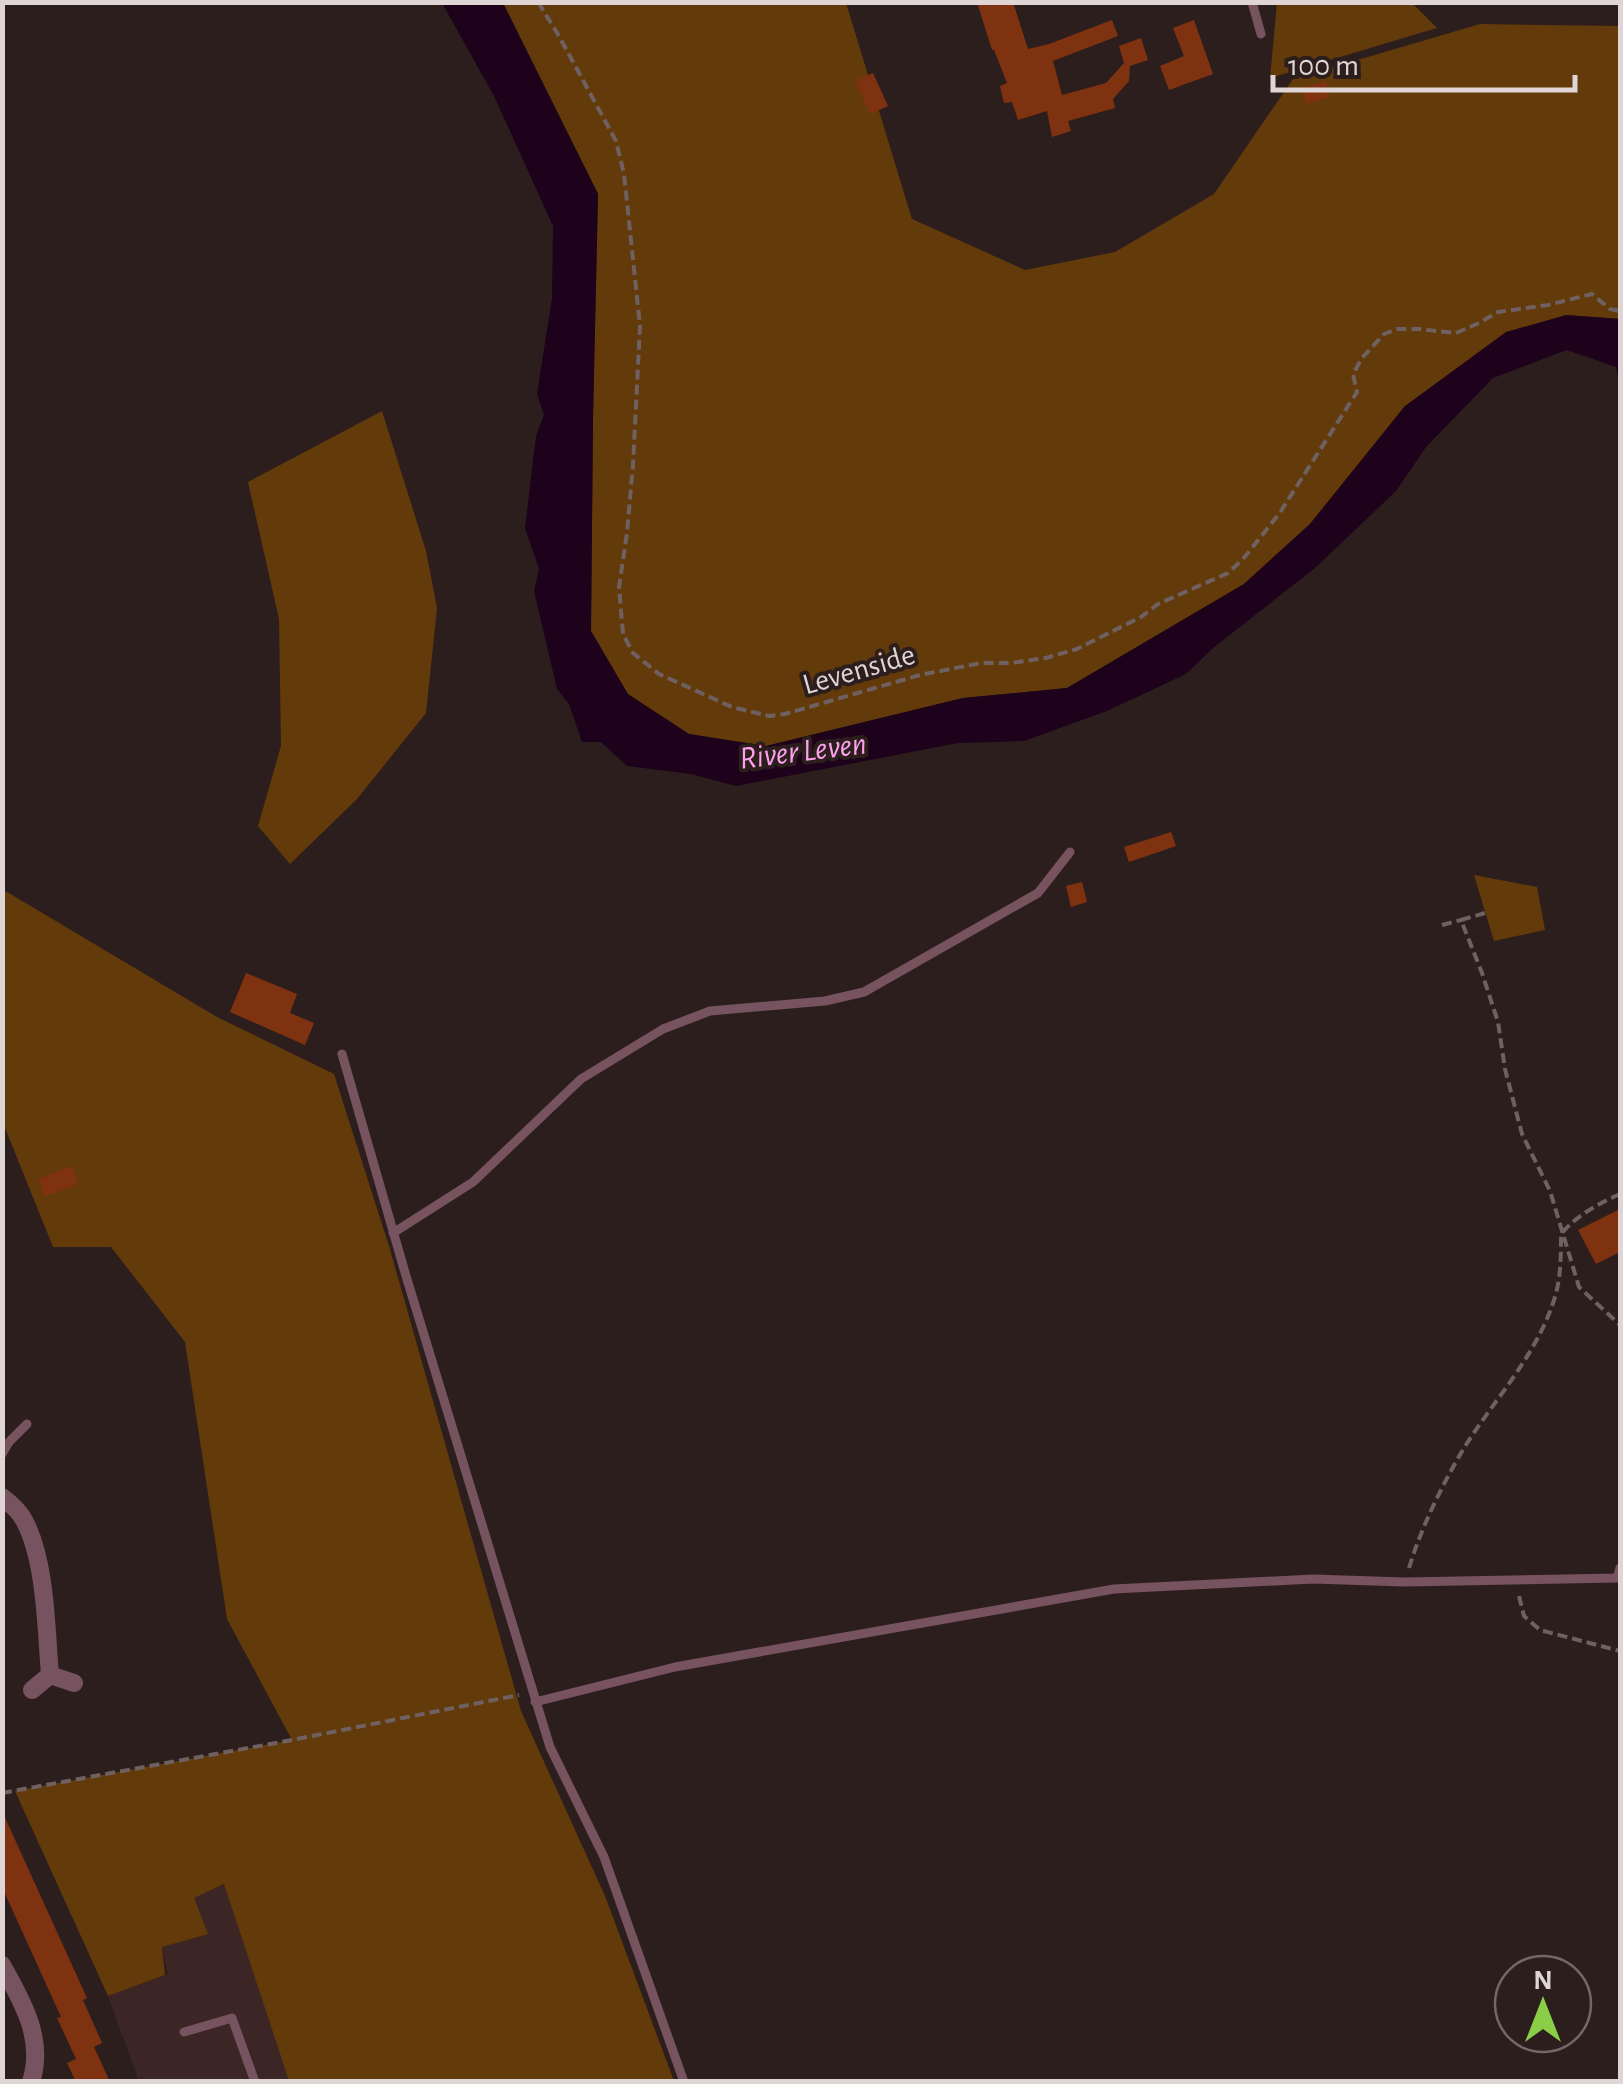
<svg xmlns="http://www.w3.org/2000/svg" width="1623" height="2084" font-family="'Alegreya Sans',sans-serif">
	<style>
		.built { fill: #3b2525 }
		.green { fill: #633a0a }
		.water { fill: #1e011a }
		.building { fill: #7f320f }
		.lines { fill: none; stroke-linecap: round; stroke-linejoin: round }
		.path { stroke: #6f6161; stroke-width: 4; stroke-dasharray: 10 5; stroke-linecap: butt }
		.service { stroke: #77535f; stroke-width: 9 }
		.minor { stroke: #77535f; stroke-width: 18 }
		.labels { text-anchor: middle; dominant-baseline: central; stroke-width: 8; stroke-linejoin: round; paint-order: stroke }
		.street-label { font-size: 30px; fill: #dfd5d5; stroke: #2d1e1e }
		.water-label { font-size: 32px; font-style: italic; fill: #fea0ed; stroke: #2d1e1e }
	</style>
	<rect width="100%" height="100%" fill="#2d1e1e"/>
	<!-- built -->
	<path class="built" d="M225,1884l64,197h-150l-31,-85 60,-22 -6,-27 32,-49z"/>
	<!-- green -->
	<path class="green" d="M503,3h343l66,216 113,51 90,-18 99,-58 79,-115 187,-55 140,2v293l-54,-4 -161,91 -95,118 -66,60 -177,104 -104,10 -197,48 -77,-12 -61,-39 -37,-64 2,-214 5,-223z
		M1277,3h135l25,25 -167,50z
		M382,411l44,140 11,57 -11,105 -69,86 -67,65 -32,-38 23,-80 -2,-127 -31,-137z
		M1474,875l63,12 8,43 -51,11z
		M2,889l215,128 117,57 55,172 132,465 84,185 69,185h-385l-65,-197 -30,14 14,36 -46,13 3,28 -57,21 -93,-205 277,-51 -65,-121 -42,-277 -74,-95h-58l-50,-124z"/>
	<!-- water -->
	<path class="water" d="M442,3h61l95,191 -5,223 -2,214 37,63 61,40 77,12 197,-48 104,-10 177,-104 66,-60 95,-118 101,-74 60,-17 54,4v70l-4,-22 -49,-17 -74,28 -67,69 -30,44 -81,77 -102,80 -27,26 -79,37 -83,30 -66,2 -222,43 -45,-12 -64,-8 -26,-24h-19l-13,-38 -12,-15 -23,-98 5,-22 -14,-41 11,-92 8,-21 -7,-21 15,-96 1,-72 -59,-130z"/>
	<!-- building -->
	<path class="building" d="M977,2h36l15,47 21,-5 63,-24 6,16 -65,25 9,34 44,-12 18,-20 -5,-17 22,-8 7,22 -18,6 -1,15 -16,18 2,9 -47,13 3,10 -19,6 -5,-26 -29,9 -6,-18 -8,1 -4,-17 7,-3 -13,-33h-2z
		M1194,20l19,54 -44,16 -9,-24 24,-10 -11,-28z
		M873,73l15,33 -18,8 -15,-33z
		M1326,81l4,16 -24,7 -4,-16z
		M1171,832l5,14 -47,16 -5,-15z
		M1082,882l5,20 -16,5 -5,-21z
		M246,973l51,21 -7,19 24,10 -9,22 -75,-33z
		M72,1166l6,18 -34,13 -6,-18z
		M1620,1209v43l-24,12 -18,-34z
		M2,1811l85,187 -4,2 19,43 -8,4 16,35h-34l-9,-19 9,-4 -19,-41 4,-1 -59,-130z"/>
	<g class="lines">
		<!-- path -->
		<path class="path" d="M538,2l21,34 57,105 8,33 16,152 -7,139 -6,68 -8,54 4,47 10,19 26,21 73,33 37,9 16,-2 135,-39 61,-12h30l35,-5 31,-9 64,-32 17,-13 70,-31 15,-14 36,-45 78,-122 -4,-18 9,-16 22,-24 13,-5h21l38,4 23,-10 19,-11 50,-7 44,-11 18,15 10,2
			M1485,913l-24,7 21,53 16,49 7,47 17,65 28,57 29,96 41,38
			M1442,925l19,-5
			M1409,1568c12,-40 34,-85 55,-120 30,-48 71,-91 89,-145 8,-22 8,-46 8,-69 16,-19 37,-30 59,-40
			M1519,1596l5,20 16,14 80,21
			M2,1793l290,-53 227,-45"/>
		<!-- service -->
		<path class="service" d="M1252,2l9,32
			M342,1054l64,222 144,471 54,110 80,225
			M393,1233l80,-51 108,-103 82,-50 47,-18 115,-10 39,-9 174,-99 32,-41
			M2,1454l7,-12 18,-18
			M535,1702l140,-35 439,-78 199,-10 92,3 212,-4 3,-10
			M184,2032l48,-14 23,64"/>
		<!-- minor -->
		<path class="minor" d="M2,1497c8,6 17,14 22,23 22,41 22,108 26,155
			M32,1690l18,-15 24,8
			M2,1965c20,36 43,74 29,117"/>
	</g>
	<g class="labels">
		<!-- street labels -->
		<g class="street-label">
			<text transform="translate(859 670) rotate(-16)">Levenside</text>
		</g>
		<!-- water labels -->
		<g class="water-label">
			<text transform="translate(803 751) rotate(-7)">River Leven</text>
		</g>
	</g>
	<!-- border -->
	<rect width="1623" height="2084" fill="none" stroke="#dfd5d5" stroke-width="10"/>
	<!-- north arrow -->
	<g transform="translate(1543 2004)"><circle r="48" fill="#2d1e1e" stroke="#746767" stroke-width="2.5"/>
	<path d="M0-8L18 38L0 25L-18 38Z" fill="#8ace47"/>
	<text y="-15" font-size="28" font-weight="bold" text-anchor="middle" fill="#dfd5d5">N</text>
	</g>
	<!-- scale -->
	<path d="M1273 75v15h302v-15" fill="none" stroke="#dfd5d5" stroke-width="5"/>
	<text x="1288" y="75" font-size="30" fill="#dfd5d5" stroke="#2d1e1e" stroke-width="8" paint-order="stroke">100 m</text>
</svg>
